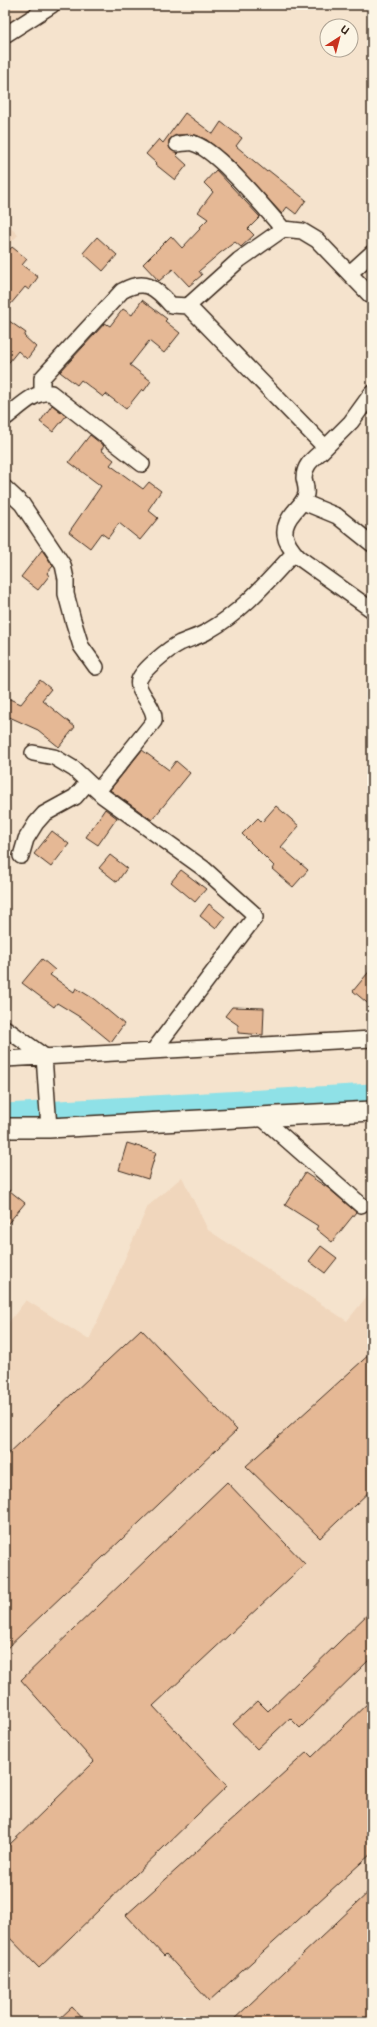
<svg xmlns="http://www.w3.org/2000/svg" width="377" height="2027" font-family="Mali,sans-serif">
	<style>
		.built { fill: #f0d6bc }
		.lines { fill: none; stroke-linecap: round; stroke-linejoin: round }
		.river { stroke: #8fe1e7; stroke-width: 29 }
		.building { fill: #e5b895; stroke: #3b2a1e }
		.minor-casing { stroke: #3b2a1e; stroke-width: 18 }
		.tertiary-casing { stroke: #3b2a1e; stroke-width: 22 }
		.minor { stroke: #fcf5e5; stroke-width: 15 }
		.tertiary { stroke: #fcf5e5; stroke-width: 19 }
	</style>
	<rect width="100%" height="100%" fill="#f5e3cd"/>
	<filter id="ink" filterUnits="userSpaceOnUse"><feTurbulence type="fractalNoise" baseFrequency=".025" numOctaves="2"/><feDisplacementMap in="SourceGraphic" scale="8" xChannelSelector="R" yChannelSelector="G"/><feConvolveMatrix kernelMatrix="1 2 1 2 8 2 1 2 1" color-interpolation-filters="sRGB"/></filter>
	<g filter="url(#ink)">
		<!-- built -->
		<path class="built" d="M5,5h50l-50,32z
			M5,222l13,13 -13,14z
			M182,1177l26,53 139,91 25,-31v732h-367v-695l21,-27 63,40 59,-134z"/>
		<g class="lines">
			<!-- river -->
			<path class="river" d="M5,1118l367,-20"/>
		</g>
		<!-- building -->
		<path class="building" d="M185,113l28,21 8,-12 21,16 -6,8 31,26 1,-2 38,30 -10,14 -9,-7 -5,7 -49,-53 -26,-21 -11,-5h-20l-7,5 1,9 8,4 -2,2 11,10 -12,15 -20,-16 1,-1 -10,-9 13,-15 4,4z
			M216,170l44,47 -12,12 6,6 -13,12 -6,-5 -15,11 -21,18 3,4 -13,11 -16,-17 -14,12 -16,-17 28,-28 11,12 18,-19 -1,-1 9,-9 -10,-7 15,-20 -9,-9z
			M97,237l20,18 -14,16 -20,-18z
			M12,247l15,12 -5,6 16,12 -9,13 -4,-3 -20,24v-56z
			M142,300l25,19 -2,2 15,12 -16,20 -15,-12 -19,24 21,16 -7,10 -2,-2 -16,20 -20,-15 -3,3 -22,-17 -4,5 -17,-13 45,-49 5,3 13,-17 9,6z
			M5,318l21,15 -2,3 12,11 -9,12 -9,-8 -13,16z
			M52,405l14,11 -13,16 -13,-10z
			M90,435l14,11 -3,4 13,10 -4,5 33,24 6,-7 12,9 -13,19 10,8 -18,22 -21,-17 -11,15 -7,-5 -11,15 -21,-16 32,-46 -32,-24z
			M42,550l11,16 -6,7 2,3 -11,14 -17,-13z
			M40,680l11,9 -9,11 33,27 -16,20 -21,-17 -33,-15v-18l16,7z
			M142,750l27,20 7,-9 14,12 -38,47 -42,-30z
			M276,806l23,20 -18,21 27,23 -15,17 -21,-18 2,-3 -32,-32 16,-16 4,4z
			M105,809l12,9 -19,27 -12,-8z
			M52,831l17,13 -18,23 -17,-13z
			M110,855l17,13 -10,14 -18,-14z
			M181,870l25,19 -11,13 -24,-20z
			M209,904l16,13 -9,12 -16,-13z
			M42,959l13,11 -5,5 24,17 2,-4 18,11 30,25 -13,18 -28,-23 -26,-16 -3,4 -32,-24z
			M372,968v39l-19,-16z
			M232,1007l32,1 -1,27 -25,-2v-8l-13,-9z
			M127,1143l29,9 -8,27 -29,-9z
			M305,1173l23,15 28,24 -24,30 -16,-13 2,-3 -33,-21z
			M5,1187l20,16 -20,24z
			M321,1246l16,12 -12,15 -16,-12z
			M141,1329l96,101 -232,220v-193z
			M372,1352v137l-52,49 -74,-72z
			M227,1482l78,82 -152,142 74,80 -188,182 -34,-35v-84l89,-87 -73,-82z
			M372,1610v47l-72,71 -10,-10 -33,31 -24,-25 25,-23 10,10z
			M372,1699v154l-163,148 -43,-47 -2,2 -38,-41 181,-163 5,5z
			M372,1889v133h-141z
			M72,2007l14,15h-30z"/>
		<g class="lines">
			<!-- minor casing -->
			<g class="minor-casing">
				<path id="minor" d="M5,35l47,-30
					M177,144c4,0 11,-2 15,-1 24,5 74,67 91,86
					M350,273l22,-20
					M188,306l51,-46 44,-31 19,2 15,9 55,57
					M42,392v-14l80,-87c23,-13 33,-4 49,14l17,1 134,138v7c-9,8 -18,14 -18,27 1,5 3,11 2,16 -2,8 -7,12 -12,18 -15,17 -10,30 4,45l74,53
					M5,418c14,-10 28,-27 46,-25l91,71
					M322,451l29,-29 21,-29
					M5,488l17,16 41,61 3,14v15l7,26 8,26 15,21
					M303,502l34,14 35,28
					M33,753l21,4 20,12 29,27 100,72 50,45 2,4 -101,133
					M98,791l56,-70c2,-15 -19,-30 -15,-41 4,-11 31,-32 41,-37 9,-4 20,-7 28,-12 34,-19 60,-50 86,-78
					M21,856l5,-17 10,-16 8,-9 31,-17 13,-15
					M5,1028l39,28 5,72
					M5,1059l367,-20
					M261,1117l100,88"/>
			</g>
			<!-- tertiary casing -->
			<g class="tertiary-casing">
				<path id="tertiary" d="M5,1128h44l323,-17"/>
			</g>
			<!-- minor -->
			<use href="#minor" class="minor"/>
			<!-- tertiary -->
			<use href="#tertiary" class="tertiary"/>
		</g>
	</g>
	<!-- margin -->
	<rect width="377" height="2027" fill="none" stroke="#fcf5e5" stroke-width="20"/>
	<rect x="10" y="10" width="357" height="2007" fill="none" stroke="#3b2a1e" stroke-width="1.5" filter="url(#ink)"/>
	<!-- north arrow -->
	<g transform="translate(339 38) rotate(36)"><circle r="19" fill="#fcf5e5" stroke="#afa495"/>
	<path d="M0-3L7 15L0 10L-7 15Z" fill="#c8321e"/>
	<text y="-6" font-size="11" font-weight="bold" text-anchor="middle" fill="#3b2a1e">U</text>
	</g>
</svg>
